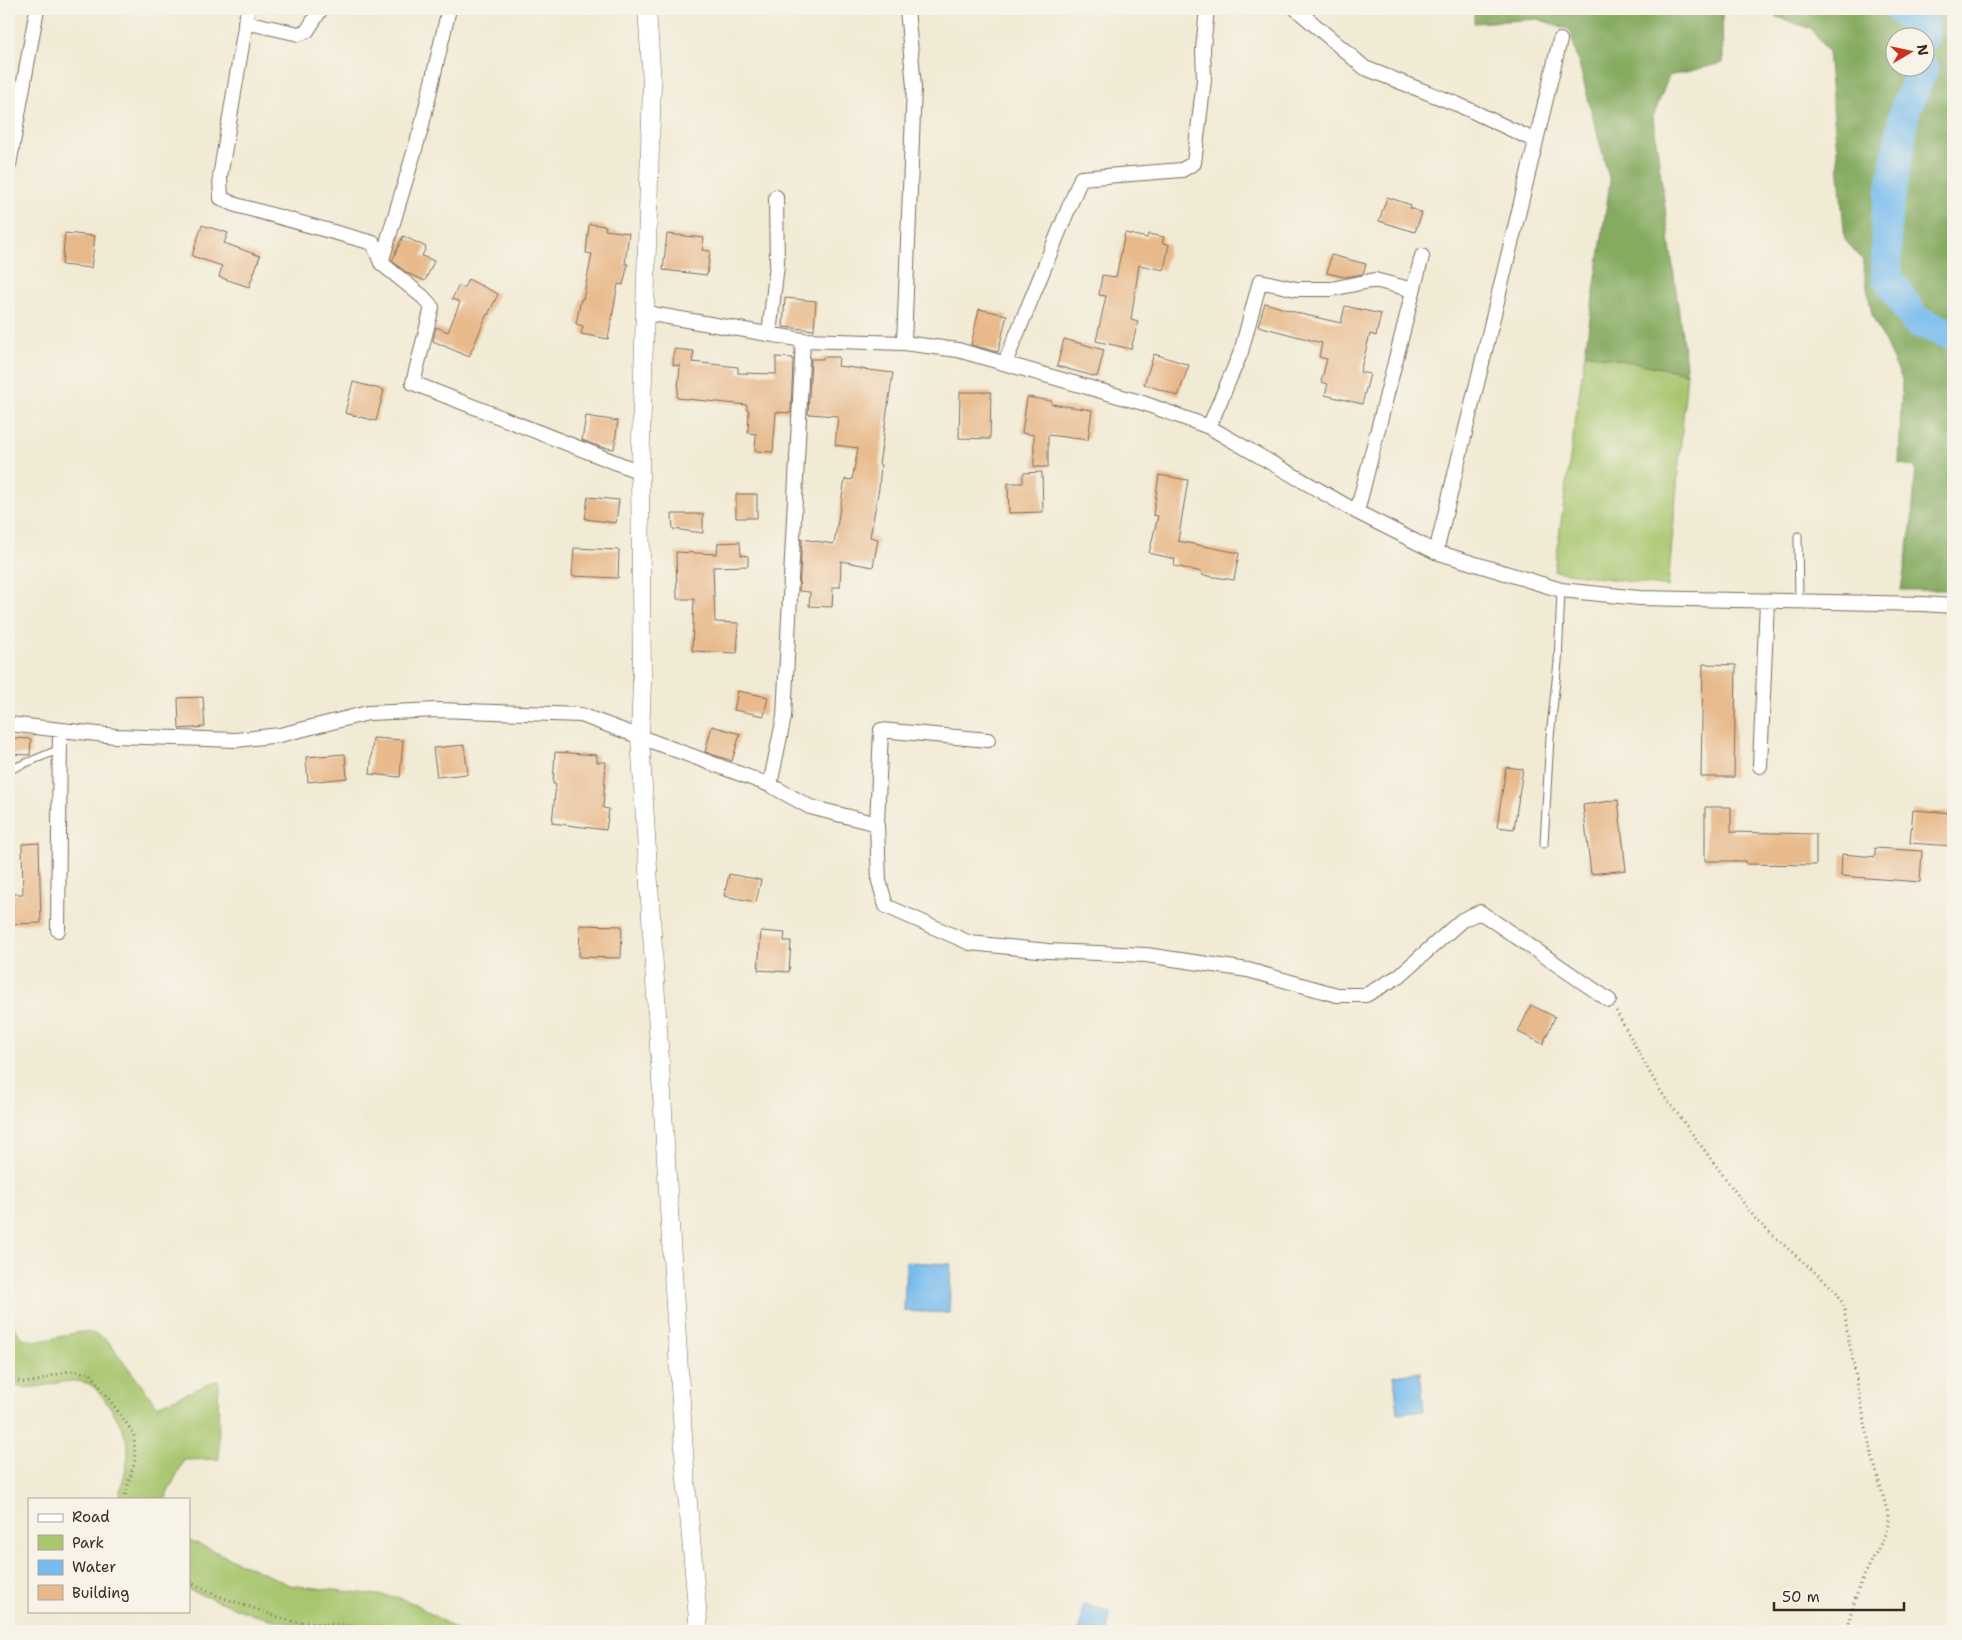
<svg xmlns="http://www.w3.org/2000/svg" width="1962" height="1640" font-family="'Shantell Sans',sans-serif">
	<style>
		.green { fill: #a7c66e; stroke: #717846 }
		.forest { fill: #85ab61; stroke: #606a40; fill-rule: evenodd }
		.water { fill: #77bcee; stroke: #597386 }
		.lines { fill: none; stroke-linecap: round; stroke-linejoin: round }
		.river { stroke: #77bcee; stroke-width: 31 }
		.building { fill: #e8b98b }
		.service-casing { stroke: #7b6d5e; stroke-width: 9 }
		.minor-casing { stroke: #7b6d5e; stroke-width: 16 }
		.tertiary-casing { stroke: #7b6d5e; stroke-width: 19 }
		.path { stroke: #7b6d5e; stroke-width: 3; stroke-dasharray: 1 4; stroke-linecap: butt }
		.service { stroke: #fff; stroke-width: 7 }
		.minor { stroke: #fff; stroke-width: 14 }
		.tertiary { stroke: #fff; stroke-width: 18 }
	</style>
	<rect width="100%" height="100%" fill="#f7f3e8"/>
	<filter id="ink" filterUnits="userSpaceOnUse"><feTurbulence type="fractalNoise" baseFrequency=".02" numOctaves="2"/><feDisplacementMap in="SourceGraphic" scale="10" xChannelSelector="R" yChannelSelector="G"/><feConvolveMatrix kernelMatrix="1 2 1 2 8 2 1 2 1" color-interpolation-filters="sRGB"/></filter>
	<filter id="wash" filterUnits="userSpaceOnUse"><feTurbulence type="fractalNoise" baseFrequency=".0096" numOctaves="4" result="noise"/><feDisplacementMap in="SourceGraphic" scale="20" xChannelSelector="R" yChannelSelector="G"/><feGaussianBlur stdDeviation="1.12" result="paint"/><feColorMatrix in="noise" values="0 0 0 0 0 0 0 0 0 0 0 0 0 0 0 0 0 1.4 0 .05"/><feComposite in="paint" operator="in"/></filter>
	<g filter="url(#wash)">
		<rect width="100%" height="100%" fill="#f1ead4"/>
		<!-- green -->
		<path class="green" d="M1585,353l102,20 -19,214 -114,-16z
			M9,1318c4,6 8,15 13,19 15,10 44,-4 61,-5 9,0 18,4 25,9l49,65 61,-26 1,79 -35,1 -17,34 -1,5h-48c4,-17 11,-35 10,-53 -2,-16 -24,-52 -37,-61 -3,-2 -11,-4 -15,-4 -23,-1 -44,13 -67,3z
			M189,1540l101,45 107,12 18,7 44,27h-141l-64,-16 -65,-25z"/>
		<!-- forest -->
		<path class="forest" d="M1474,9h248l1,54 -54,13 -16,41 34,256 -102,-20 25,-171 -40,-152 -32,-11 -64,4z
			M1745,9h208v581h-52l11,-69 4,-55 -17,-2 3,-85 -30,-64 -10,-56 -17,-19 -17,-188 -17,-23 -53,-19zM1894,38h30v30h-30z"/>
		<!-- water -->
		<path class="water" d="M1875,9h33l-17,10z
			M906,1262l45,2 -2,49 -45,-2z
			M1420,1372l4,38 -26,3 -4,-38z
			M1083,1604l27,7 -2,20h-29z"/>
		<g class="lines">
			<!-- river -->
			<path class="river" d="M1900,9l23,17v12
				M1923,68l-18,42 -19,110 1,57 29,44 37,14"/>
		</g>
		<g id="blocks">
			<!-- building -->
			<path class="building" d="M1387,197l24,8 -1,3 12,5 -7,19 -36,-11z
				M589,224l17,2 -1,4 24,3 -4,31h3l-5,21 -5,-1 -10,55 -27,-5 2,-8 -7,-2 5,-25h2l9,-45 -6,-1z
				M202,225l26,8 -4,10 36,13 -11,31 -30,-10 3,-11 -30,-10z
				M65,233l30,3 -4,32 -29,-3z
				M1125,233l22,5 1,-4 16,3 -2,6 7,1 -5,26 -25,-5 -8,55 7,2 -7,27 -35,-8 10,-45 -7,-1 3,-20 14,2z
				M667,234l37,4 -2,12 8,1 -3,24 -44,-5z
				M403,236l23,11 -4,9 12,5 -9,20 -18,-8 -15,-12z
				M1331,255l35,9 -3,10 -19,3 -17,-4z
				M468,279l30,15 -10,21 -1,-1 -18,43 -36,-16 3,-14 12,5 12,-30 -8,-3 7,-14 5,3z
				M785,298l31,3 -2,29 -31,-3z
				M1265,303l36,11 40,9 4,-17 36,8 -5,22 -6,-2 -10,38 10,2 -8,30 -37,-9 3,-11 -7,-2 6,-23 -8,-2 3,-14 -64,-17z
				M979,309l28,6 -9,37 -27,-7z
				M1064,339l40,11 -7,27 -40,-11z
				M674,349l20,2 -2,11 46,5v6l38,1v-17l17,1 -2,55 -15,-1 -3,40 -18,-1 1,-17 -8,-1 1,-23h-2v-5l-70,-7 3,-32 -7,-1z
				M1154,354l35,11 -11,31 -34,-12z
				M823,357h16l-1,9 55,7 -14,91 2,1 -2,23 -9,49 8,2 -5,28 -32,-6 -1,26h-7l-1,20 -23,-1 1,-14 -11,-1 3,-52 32,5 11,-65 7,1 6,-32 -23,-3 3,-29 -30,-2 3,-55h12z
				M353,382l31,8 -8,31 -31,-8z
				M960,392h31l-1,47 -31,-1z
				M1027,397l25,4 -1,3 41,6 -4,30 -40,-5v32h-14v-32l-12,-2z
				M586,416l32,5 -4,28 -13,-2 -19,-7z
				M1042,472l1,40 -34,1 -1,-30h15v-10z
				M1159,475l29,5 -10,61 61,12 -5,27 -32,-5v-3l-28,-6 1,-7 -26,-6 9,-37 -5,-1z
				M736,494h21v24h-21z
				M588,497l31,3 -3,23 -31,-4z
				M672,514h31v19l-30,-4z
				M740,542l1,13 7,1v10l-35,1 2,55 24,1 -2,30 -45,-2 2,-52h-17l-1,-47 41,2 1,-11z
				M574,548l45,2 -1,28 -46,-2z
				M1703,664l33,1 -2,112h-33z
				M738,691l30,6 -4,19 -30,-6z
				M203,697l2,30 -26,2 -1,-31z
				M712,726l28,8 -8,27 -27,-9z
				M9,738l22,1 -1,16 -21,-1z
				M373,738l30,2 -3,37 -30,-3z
				M464,745l4,29 -31,3 -4,-29z
				M555,752l42,3v7h9l-3,46 6,1 -3,21 -54,-7 4,-39h-3z
				M345,754l2,24 -39,4 -2,-25z
				M1506,767l17,2 -9,60 -17,-2z
				M1618,800l8,70 -35,4 -8,-69z
				M1705,807h26v25l85,2v31l-70,-1v-3h-41z
				M1913,810l40,3v33l-43,-3z
				M39,843l2,80 -32,1v-30h14l-1,-50z
				M1875,848l47,3 -2,31 -79,-6 1,-22 33,3z
				M729,874l32,6 -5,22 -32,-6z
				M580,925l42,1 -1,32 -42,-1z
				M761,931l24,2 -1,8h7l-2,31 -31,-2z
				M1531,1005l24,12 -12,27 -25,-12z"/>
		</g>
	</g>
	<g filter="url(#ink)">
		<use href="#blocks" fill-opacity="0" stroke="#7b6d5e" stroke-width="1"/>
		<g class="lines">
			<!-- service casing -->
			<g class="service-casing">
				<path id="service" d="M1798,536l1,65
					M9,770l51,-21
					M1544,844l6,-107 8,-75 3,-72"/>
			</g>
			<!-- minor casing -->
			<g class="minor-casing">
				<path id="minor" d="M248,9l-28,168 1,21 15,7 137,38 8,20 42,34 9,10 -19,76 227,89
					M1296,9l69,59 94,37 77,36 -100,411
					M245,22l54,12 8,-3 14,-22
					M1536,141l24,-101
					M9,165l28,-156
					M381,263l40,-134 28,-120
					M646,313l157,27 101,3 54,7 185,53 66,24 148,85 79,40 125,38 78,8 284,6 30,2
					M769,334l8,-69 -1,-68
					M904,343l10,-256 -7,-78
					M1005,363l76,-185 101,-8 12,-7 10,-83 -1,-31 4,-40
					M1209,427l32,-75 19,-71 36,8h35l44,-9 38,10
					M1357,512l65,-256
					M9,724l106,12 121,4 44,-5 88,-22 70,-3 143,5 189,70 40,22 67,17 2,57 7,25 84,37 78,8 98,4 102,15 89,25h29l33,-19 63,-56 18,-8 129,88
					M1760,766l7,-165
					M770,785l14,-68 19,-377
					M877,824l4,-94 107,10
					M58,930l2,-199"/>
			</g>
			<!-- tertiary casing -->
			<g class="tertiary-casing">
				<path id="tertiary" d="M647,9l5,74 -12,389 2,209 -2,57 45,730 14,163"/>
			</g>
			<!-- path -->
			<path class="path" d="M1616,1011l43,78 98,132 79,70 8,15 3,25 23,117 18,66v11l-4,12 -23,45 -10,30 -3,19
				M9,1377c22,14 41,-4 62,-6 6,0 14,2 20,3l43,60 1,26 -11,39
				M189,1582l29,14 75,26 83,5 11,4"/>
			<!-- service -->
			<use href="#service" class="service"/>
			<!-- minor -->
			<use href="#minor" class="minor"/>
			<!-- tertiary -->
			<use href="#tertiary" class="tertiary"/>
		</g>
	</g>
	<!-- margin -->
	<rect width="1962" height="1640" fill="none" stroke="#f7f3e8" stroke-width="30"/>
	<!-- legend -->
	<rect x="28" y="1498" width="162" height="115" fill="#f7f3e8" stroke="#aca397"/>
	<rect x="38" y="1514" width="25" height="8" fill="#ffffff" stroke="#aca397"/>
	<text x="72" y="1522" font-size="15" fill="#3b2a1e">Road</text>
	<rect x="38" y="1535" width="25" height="15" fill="#a7c66e" stroke="#aca397"/>
	<text x="72" y="1548" font-size="15" fill="#3b2a1e">Park</text>
	<rect x="38" y="1560" width="25" height="15" fill="#77bcee" stroke="#aca397"/>
	<text x="72" y="1572" font-size="15" fill="#3b2a1e">Water</text>
	<rect x="38" y="1585" width="25" height="15" fill="#e8b98b" stroke="#aca397"/>
	<text x="72" y="1598" font-size="15" fill="#3b2a1e">Building</text>
	<!-- north arrow -->
	<g transform="translate(1910 52) rotate(81)"><circle r="24" fill="#f7f3e8" stroke="#aca397"/>
	<path d="M0-4L9 19L0 12L-9 19Z" fill="#c8321e"/>
	<text y="-8" font-size="14" font-weight="bold" text-anchor="middle" fill="#3b2a1e">N</text>
	</g>
	<!-- scale -->
	<path d="M1774 1602v8h130v-8" fill="none" stroke="#3b2a1e" stroke-width="2.5"/>
	<text x="1782" y="1602" font-size="15" fill="#3b2a1e" stroke="#f7f3e8" stroke-width="4" paint-order="stroke">50 m</text>
</svg>
